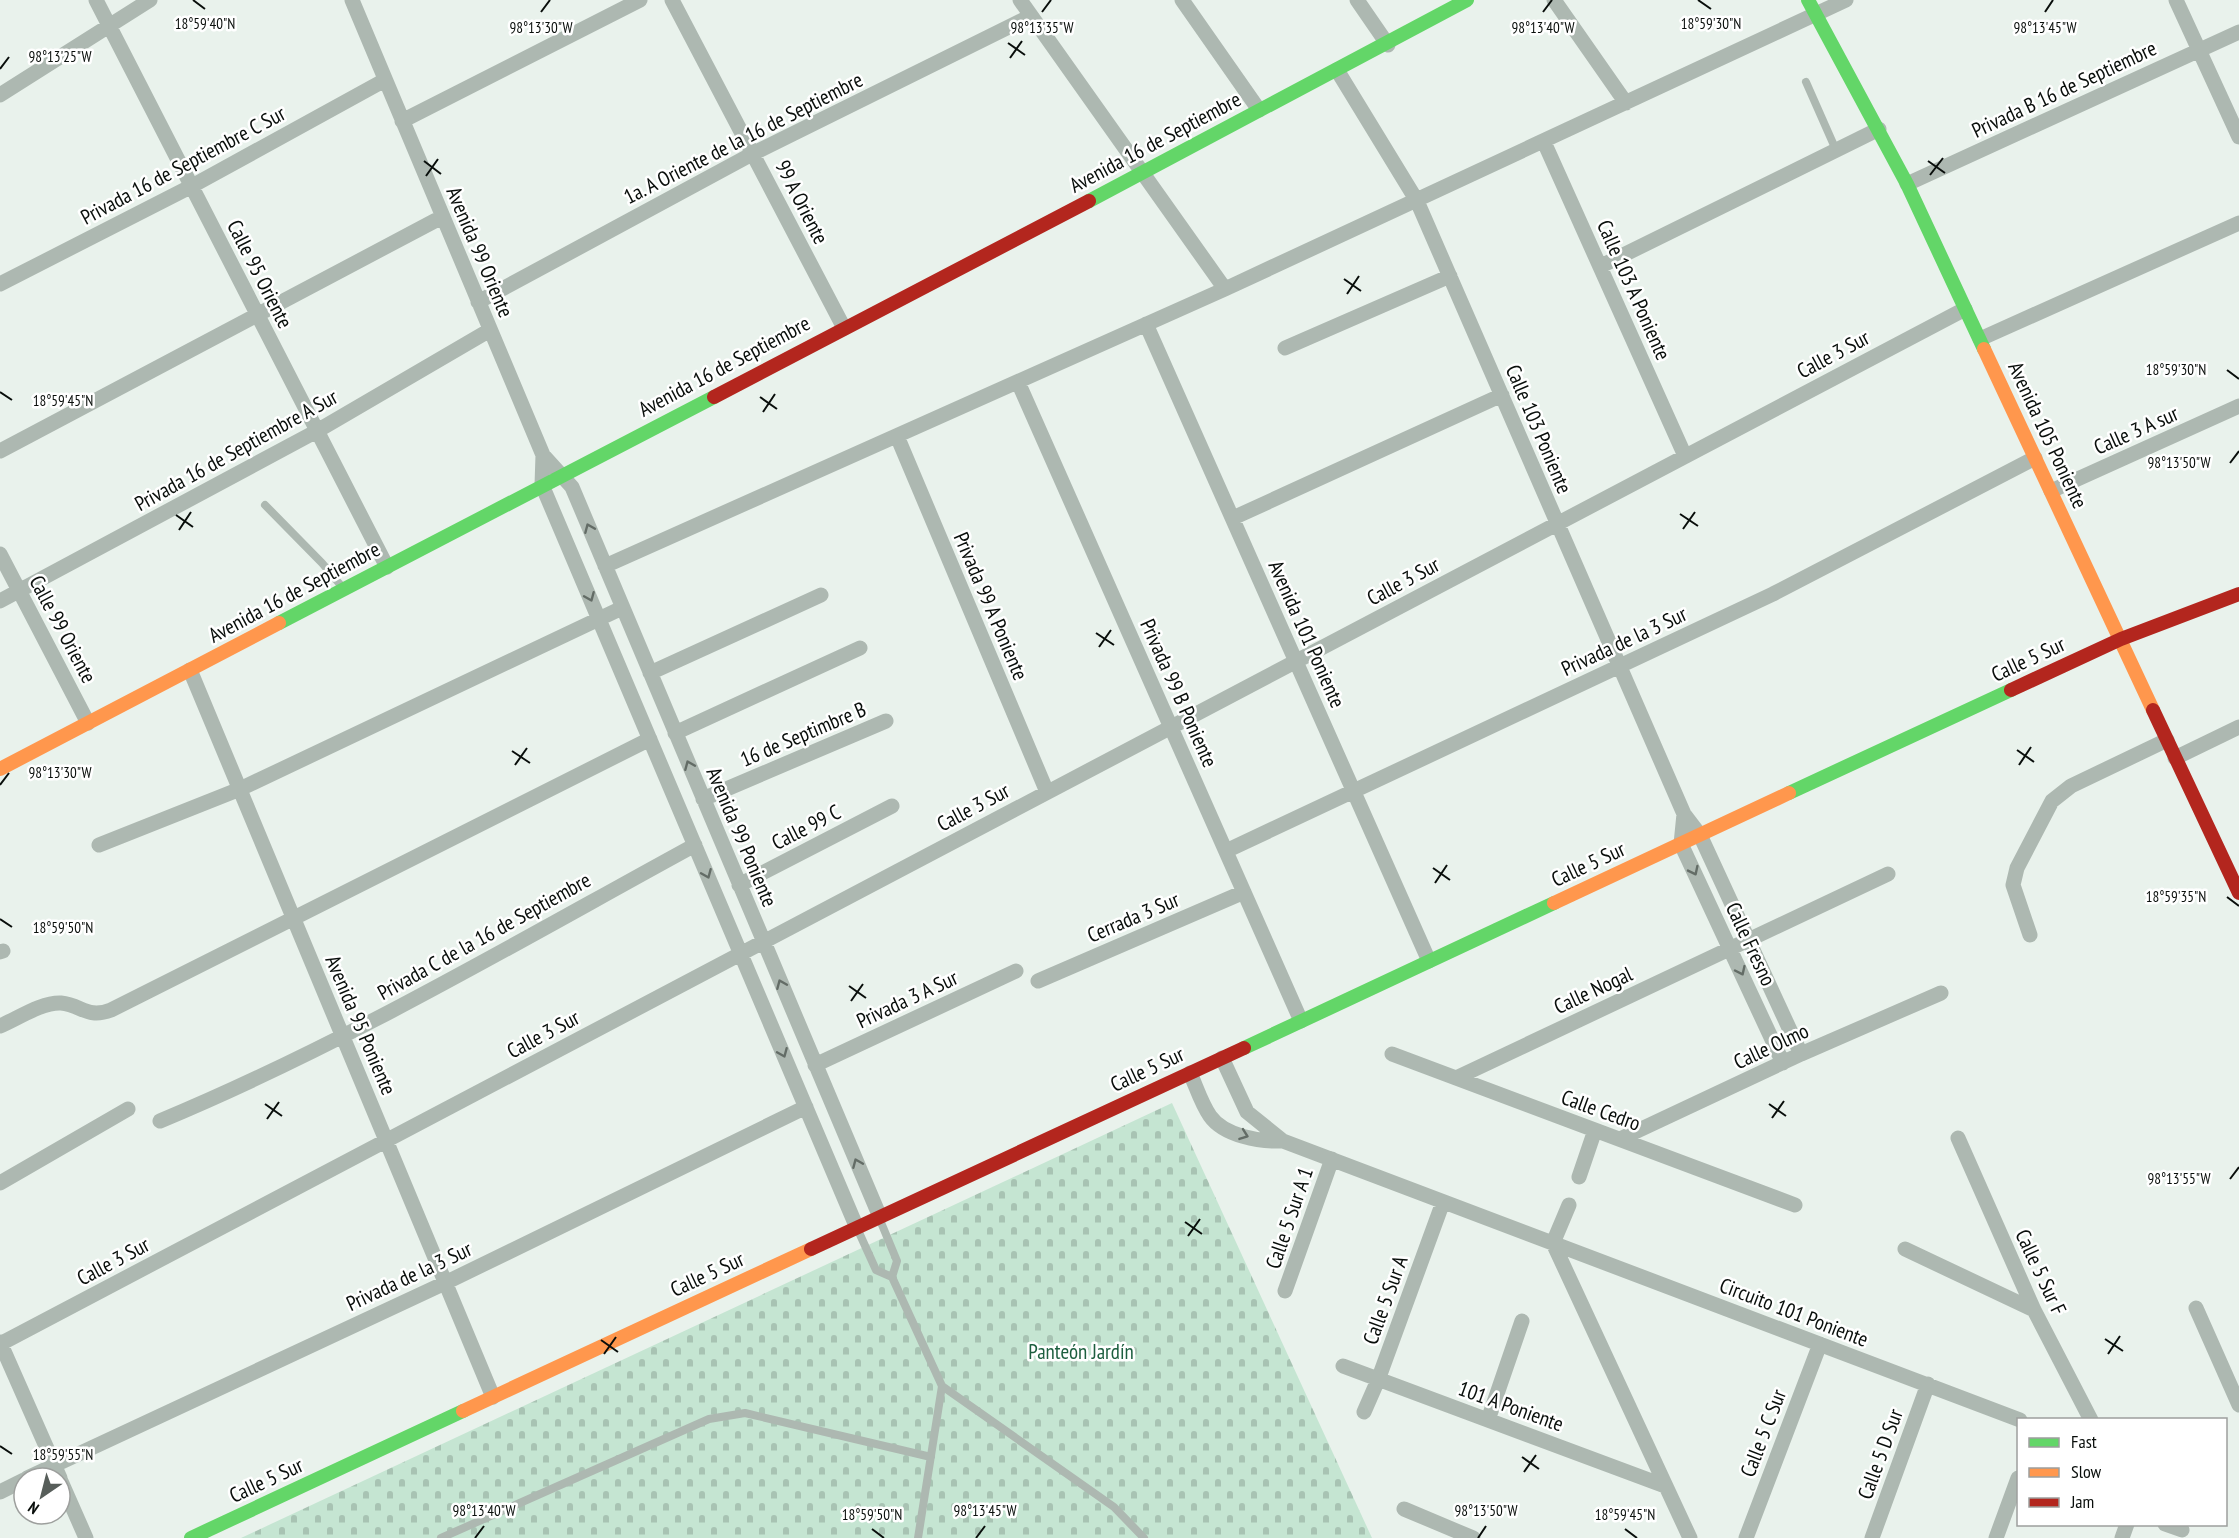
<svg xmlns="http://www.w3.org/2000/svg" width="2239" height="1538" font-family="'PT Sans Narrow',sans-serif">
	<style>
		.cemetery { fill: url(#cemetery-stones) }
		.lines { fill: none; stroke-linecap: round; stroke-linejoin: round }
		.lane { stroke: #adb8b1; stroke-width: 8 }
		.street { stroke: #adb8b1; stroke-width: 15 }
		.fast { stroke: #63d668; stroke-width: 14 }
		.slow { stroke: #ff974d; stroke-width: 14 }
		.jam { stroke: #b3261e; stroke-width: 14 }
		.oneway { stroke: #636c66 }
		.ticks { fill: none; stroke: #090e0b; stroke-width: 2 }
		.labels { text-anchor: middle; dominant-baseline: central; stroke-width: 5; stroke-linejoin: round; paint-order: stroke }
		.street-label { font-size: 21px; fill: #090e0b; stroke: #fff }
		.park-label { font-size: 21px; fill: #1c5e3e; stroke: #fff }
		.ticks-label { font-size: 15px; text-anchor: middle; fill: #090e0b; stroke: #fff; stroke-width: 5; stroke-linejoin: round; paint-order: stroke }
	</style>
	<defs>
		<pattern id="cemetery-stones" width="16" height="16" patternUnits="userSpaceOnUse" patternTransform="scale(1.5)"><rect width="16" height="16" fill="#c5e5d2"/><path d="M2 7V4a2 2 0 0 1 4 0v3zM10 15v-3a2 2 0 0 1 4 0v3z" fill="#a8c3b3"/></pattern>
	</defs>
	<rect width="100%" height="100%" fill="#e9f2ec"/>
	<!-- cemetery -->
	<path class="cemetery" d="M1172,1103l200,435h-1131z"/>
	<g class="lines">
		<!-- lane -->
		<path class="lane" d="M1806,82l30,68
			M265,505l57,58 21,25
			M880,1220l17,41 -5,16
			M857,1228l19,42 16,7 50,109 -24,152
			M942,1386l172,121 30,31
			M441,1538l268,-119 36,-6 186,44"/>
		<!-- street -->
		<path class="street" d="M96,0l291,567
			M352,0l191,455 29,32 308,730
			M672,0l172,328
			M1020,0l205,289
			M1182,0l77,110
			M1357,0l31,45
			M1554,0l72,103
			M2176,0l63,137
			M1337,70l80,131 267,613 16,21 101,219
			M0,95l150,-95
			M402,121l238,-121
			M1544,142l141,314
			M1907,184l332,-152
			M1601,266l278,-137
			M0,284l192,-98 193,-106
			M478,302l276,-149 277,-137
			M1146,324l283,637
			M1980,339l259,-116
			M1285,348l165,-72
			M1018,382l283,639
			M897,436l150,356
			M0,451l442,-234
			M543,455l-1,30 315,743
			M2051,491l188,-85
			M1233,518l269,-123
			M0,554l88,169
			M605,566l620,-277 621,-289
			M0,601l317,-170 173,-101
			M190,670l303,727
			M650,673l171,-78
			M675,733l185,-85
			M2175,758l64,-31
			M703,799l183,-78
			M1684,814l-3,30 102,219
			M99,845l141,-56 382,-181
			M1226,851l547,-257 262,-136
			M739,885l153,-79
			M2030,935l-17,-50 4,-17 35,-67 19,-15 96,-46
			M0,952l3,-1
			M1038,981l206,-89
			M0,1026c17,-7 42,-24 61,-23 21,2 26,16 50,7l539,-271
			M1392,1054l403,151
			M1222,1058l25,54 36,29 737,279
			M815,1065l201,-94
			M1190,1073c6,13 11,30 20,43 14,20 50,26 73,25
			M1456,1078l432,-204
			M160,1121c185,-77 359,-180 535,-276
			M1958,1138l76,172 57,110
			M1620,1139l181,-85 140,-61
			M1579,1177l16,-47
			M0,1183l128,-74
			M1569,1205l-16,38 137,295
			M1905,1249l129,61
			M1285,1291l47,-132
			M2196,1308l43,97
			M0,1342l60,136
			M0,1344l1965,-1035
			M1343,1366l322,120
			M1364,1412l14,-32 65,-178
			M1488,1420l34,-99
			M27,1478l418,-195 361,-176
			M60,1479l26,59
			M0,1492l24,-12
			M1404,1509l69,29
			M2165,1524l17,6
			M1746,1538l74,-194
			M1872,1538l56,-154
			M1996,1538l22,-60
			M2122,1538l5,-14"/>
		<!-- fast -->
		<path class="fast" d="M1808,0l99,184 77,165
			M1089,201l378,-201
			M279,623l435,-226
			M1789,793l222,-103
			M1244,1048l310,-145
			M191,1538l272,-127"/>
		<!-- slow -->
		<path class="slow" d="M1984,349l169,361
			M0,769l279,-146
			M1554,903l235,-110
			M463,1411l348,-162"/>
		<!-- jam -->
		<path class="jam" d="M714,397l375,-196
			M2011,690l110,-51 118,-45
			M2153,710l86,183
			M811,1249l433,-201"/>
	</g>
	<!-- one-way arrows -->
	<defs><path id="oneway-chevron" d="M-2-3.5L2.5 0L-2 3.5" fill="none" stroke-width="1.6" stroke-linecap="round" stroke-linejoin="round" transform="scale(1.5)"/></defs>
	<g class="oneway">
		<use href="#oneway-chevron" transform="translate(589 528) rotate(-113)"/>
		<use href="#oneway-chevron" transform="translate(590 597) rotate(67)"/>
		<use href="#oneway-chevron" transform="translate(689 765) rotate(-113)"/>
		<use href="#oneway-chevron" transform="translate(1694 871) rotate(64)"/>
		<use href="#oneway-chevron" transform="translate(707 874) rotate(67)"/>
		<use href="#oneway-chevron" transform="translate(1741 971) rotate(65)"/>
		<use href="#oneway-chevron" transform="translate(781 984) rotate(-113)"/>
		<use href="#oneway-chevron" transform="translate(783 1053) rotate(67)"/>
		<use href="#oneway-chevron" transform="translate(1244 1135) rotate(20)"/>
		<use href="#oneway-chevron" transform="translate(857 1163) rotate(-113)"/>
	</g>
	<!-- ticks -->
	<path class="ticks" d="M193,0l12,9M1698,0l13,9M541,12l9,-12M1042,12l9,-12M1543,12l9,-12M2045,12l8,-12M1008,43l17,12M1010,58l12,-17M0,69l9,-12M424,161l17,13M1928,161l17,12M1930,175l13,-17M426,176l12,-17M1344,279l17,12M1347,294l12,-18M2227,370l12,9M0,392l12,8M760,397l17,12M763,412l12,-18M2230,463l9,-12M1680,514l18,12M176,515l17,12M1683,529l12,-17M179,530l12,-18M1096,633l18,12M1099,647l12,-17M2017,750l17,12M512,751l18,12M515,765l12,-17M2019,765l12,-18M0,785l9,-12M1433,868l17,12M1435,883l12,-18M2227,897l12,9M0,919l12,8M849,986l17,12M851,1001l12,-17M265,1104l17,12M1769,1104l17,12M1772,1118l12,-17M267,1119l12,-17M2230,1179l9,-12M1185,1222l17,12M1188,1236l12,-17M2105,1339l18,12M601,1340l17,12M604,1354l12,-17M2108,1354l12,-18M0,1446l12,8M1522,1457l17,12M1524,1472l12,-17M872,1529l12,9M1625,1529l12,9M475,1538l9,-12M976,1538l9,-12M1478,1538l8,-12"/>
	<g class="labels">
		<!-- street labels -->
		<g class="street-label">
			<text transform="translate(2064 89) rotate(-25)">Privada B 16 de Septiembre</text>
			<text transform="translate(743 138) rotate(-27)">1a. A Oriente de la 16 de Septiembre</text>
			<text transform="translate(1155 142) rotate(-28)">Avenida 16 de Septiembre</text>
			<text transform="translate(183 165) rotate(-28)">Privada 16 de Septiembre C Sur</text>
			<text transform="translate(802 202) rotate(63)">99 A Oriente</text>
			<text transform="translate(480 252) rotate(67)">Avenida 99 Oriente</text>
			<text transform="translate(260 274) rotate(63)">Calle 95 Oriente</text>
			<text transform="translate(1634 290) rotate(66)">Calle 103 A Poniente</text>
			<text transform="translate(1833 354) rotate(-28)">Calle 3 Sur</text>
			<text transform="translate(724 366) rotate(-28)">Avenida 16 de Septiembre</text>
			<text transform="translate(1539 429) rotate(67)">Calle 103 Poniente</text>
			<text transform="translate(2136 430) rotate(-24)">Calle 3 A sur</text>
			<text transform="translate(2048 435) rotate(65)">Avenida 105 Poniente</text>
			<text transform="translate(236 450) rotate(-29)">Privada 16 de Septiembre A Sur</text>
			<text transform="translate(1403 581) rotate(-28)">Calle 3 Sur</text>
			<text transform="translate(294 592) rotate(-28)">Avenida 16 de Septiembre</text>
			<text transform="translate(991 606) rotate(67)">Privada 99 A Poniente</text>
			<text transform="translate(63 629) rotate(62)">Calle 99 Oriente</text>
			<text transform="translate(1307 634) rotate(66)">Avenida 101 Poniente</text>
			<text transform="translate(1624 641) rotate(-25)">Privada de la 3 Sur</text>
			<text transform="translate(2028 659) rotate(-25)">Calle 5 Sur</text>
			<text transform="translate(1179 693) rotate(66)">Privada 99 B Poniente</text>
			<text transform="translate(803 734) rotate(-23)">16 de Septimbre B</text>
			<text transform="translate(973 807) rotate(-28)">Calle 3 Sur</text>
			<text transform="translate(806 827) rotate(-27)">Calle 99 C</text>
			<text transform="translate(742 837) rotate(67)">Avenida 99 Poniente</text>
			<text transform="translate(1588 864) rotate(-25)">Calle 5 Sur</text>
			<text transform="translate(1133 917) rotate(-23)">Cerrada 3 Sur</text>
			<text transform="translate(484 936) rotate(-29)">Privada C de la 16 de Septiembre</text>
			<text transform="translate(1751 944) rotate(65)">Calle Fresno</text>
			<text transform="translate(1593 990) rotate(-25)">Calle Nogal</text>
			<text transform="translate(907 999) rotate(-25)">Privada 3 A Sur</text>
			<text transform="translate(361 1025) rotate(67)">Avenida 95 Poniente</text>
			<text transform="translate(543 1034) rotate(-28)">Calle 3 Sur</text>
			<text transform="translate(1771 1046) rotate(-25)">Calle Olmo</text>
			<text transform="translate(1147 1069) rotate(-25)">Calle 5 Sur</text>
			<text transform="translate(1601 1110) rotate(20)">Calle Cedro</text>
			<text transform="translate(1289 1218) rotate(-71)">Calle 5 Sur A 1</text>
			<text transform="translate(113 1261) rotate(-28)">Calle 3 Sur</text>
			<text transform="translate(2041 1272) rotate(65)">Calle 5 Sur F</text>
			<text transform="translate(707 1274) rotate(-25)">Calle 5 Sur</text>
			<text transform="translate(409 1276) rotate(-25)">Privada de la 3 Sur</text>
			<text transform="translate(1385 1300) rotate(-70)">Calle 5 Sur A</text>
			<text transform="translate(1794 1312) rotate(21)">Circuito 101 Poniente</text>
			<text transform="translate(1511 1406) rotate(20)">101 A Poniente</text>
			<text transform="translate(1763 1433) rotate(-69)">Calle 5 C Sur</text>
			<text transform="translate(1880 1454) rotate(-70)">Calle 5 D Sur</text>
			<text transform="translate(266 1480) rotate(-25)">Calle 5 Sur</text>
		</g>
		<!-- park labels -->
		<g class="park-label">
			<text x="1081" y="1351">Panteón Jardín</text>
		</g>
	</g>
	<g class="ticks-label">
		<text x="205" y="29">18°59'40"N</text>
		<text x="1711" y="29">18°59'30"N</text>
		<text x="541" y="33">98°13'30"W</text>
		<text x="1042" y="33">98°13'35"W</text>
		<text x="1543" y="33">98°13'40"W</text>
		<text x="2045" y="33">98°13'45"W</text>
		<text x="60" y="62">98°13'25"W</text>
		<text x="2176" y="375">18°59'30"N</text>
		<text x="63" y="406">18°59'45"N</text>
		<text x="2179" y="468">98°13'50"W</text>
		<text x="60" y="778">98°13'30"W</text>
		<text x="2176" y="902">18°59'35"N</text>
		<text x="63" y="933">18°59'50"N</text>
		<text x="2179" y="1184">98°13'55"W</text>
		<text x="63" y="1460">18°59'55"N</text>
		<text x="484" y="1516">98°13'40"W</text>
		<text x="985" y="1516">98°13'45"W</text>
		<text x="1486" y="1516">98°13'50"W</text>
		<text x="872" y="1520">18°59'50"N</text>
		<text x="1625" y="1520">18°59'45"N</text>
	</g>
	<!-- legend -->
	<rect x="2017" y="1418" width="210" height="108" fill="#ffffff" stroke="#9d9f9d" stroke-width="1.5"/>
	<rect x="2029" y="1438" width="30" height="9" fill="#63d668" stroke="#9d9f9d" stroke-width="1.5"/>
	<text x="2071" y="1448" font-size="18" fill="#090e0b">Fast</text>
	<rect x="2029" y="1468" width="30" height="9" fill="#ff974d" stroke="#9d9f9d" stroke-width="1.5"/>
	<text x="2071" y="1478" font-size="18" fill="#090e0b">Slow</text>
	<rect x="2029" y="1498" width="30" height="9" fill="#b3261e" stroke="#9d9f9d" stroke-width="1.5"/>
	<text x="2071" y="1508" font-size="18" fill="#090e0b">Jam</text>
	<!-- north arrow -->
	<g transform="translate(42 1496) rotate(215)"><circle r="28" fill="#ffffff" stroke="#9d9f9d" stroke-width="1.5"/>
	<path d="M0-4.5L10 22L0 15L-10 22Z" fill="#575e5a"/>
	<text y="-9" font-size="16" font-weight="bold" text-anchor="middle" fill="#090e0b">N</text>
	</g>
</svg>
